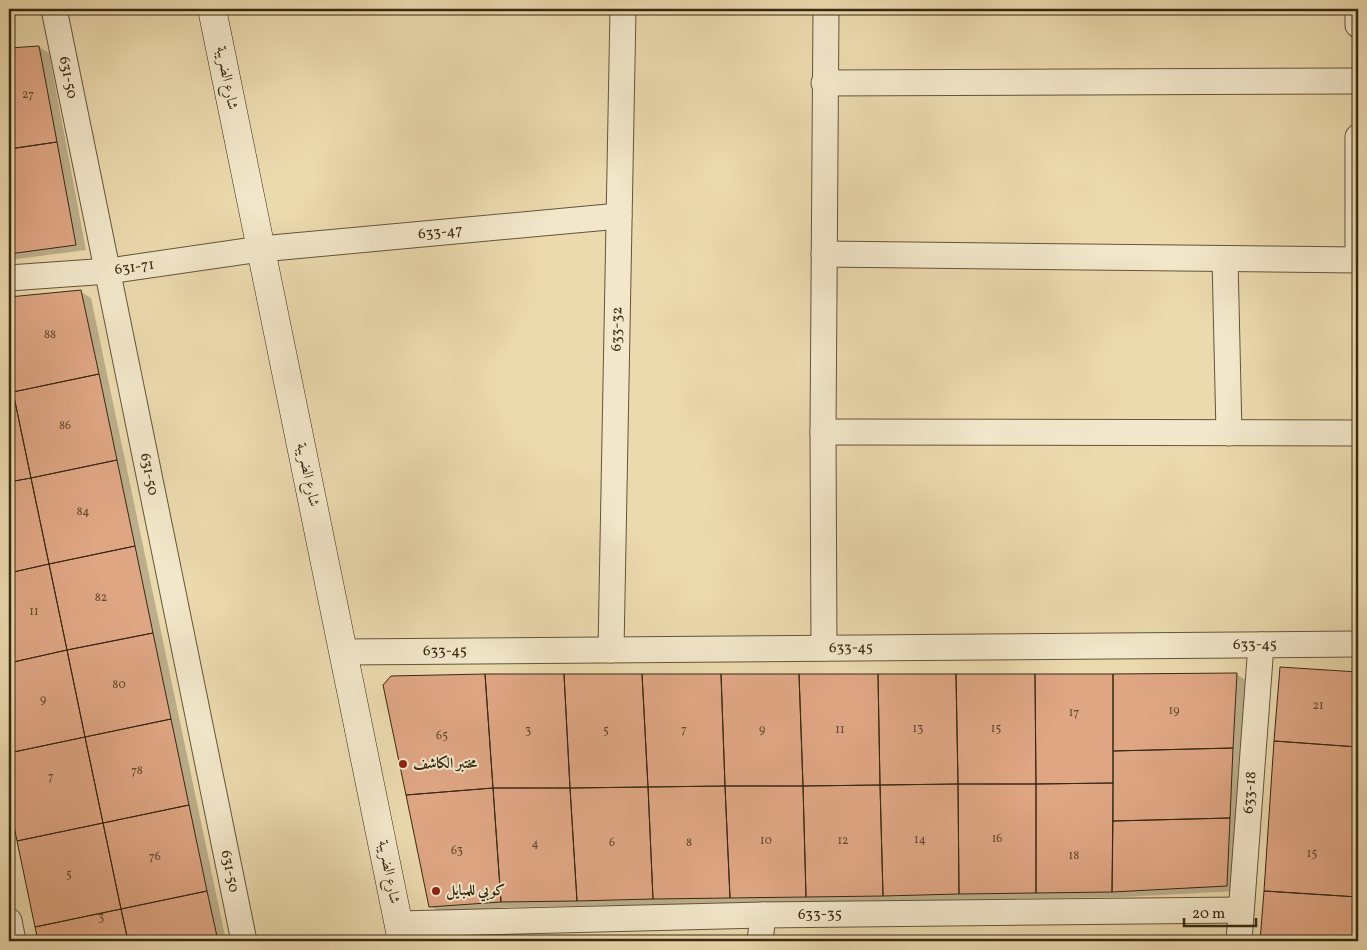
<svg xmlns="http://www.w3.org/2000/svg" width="1367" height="950" font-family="Vollkorn,Amiri,serif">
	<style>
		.shadow { fill: #0003 }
		.building { fill: #dfa684; stroke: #382812 }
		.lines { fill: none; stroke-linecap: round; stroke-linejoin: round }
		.street-casing { stroke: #655439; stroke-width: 27 }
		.secondary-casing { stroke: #382812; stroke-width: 29 }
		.street { stroke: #f2e7ca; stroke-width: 25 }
		.secondary { stroke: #f2e7ca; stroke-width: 28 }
		.poi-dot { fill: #8f2418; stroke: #f2e7ca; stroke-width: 2 }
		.labels { text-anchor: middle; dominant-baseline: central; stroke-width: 4; stroke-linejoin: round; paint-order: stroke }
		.number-label { font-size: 12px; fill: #62482e }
		.street-label { font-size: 15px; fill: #382812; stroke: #f2e7ca }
		.poi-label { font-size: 15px; font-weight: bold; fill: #382812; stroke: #f2e7ca; text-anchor: start }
	</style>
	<rect width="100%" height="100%" fill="#ebdaae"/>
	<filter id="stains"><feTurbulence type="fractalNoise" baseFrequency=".004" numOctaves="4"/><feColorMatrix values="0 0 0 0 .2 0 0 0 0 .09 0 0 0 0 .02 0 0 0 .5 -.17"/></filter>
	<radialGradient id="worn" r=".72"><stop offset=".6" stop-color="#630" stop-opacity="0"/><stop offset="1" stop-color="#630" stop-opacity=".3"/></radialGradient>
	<!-- shadow -->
	<path class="shadow" d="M39,47l10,6 37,197 -77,10v-210z
		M81,292l10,6 135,643h-187l-30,-143v-500z
		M1281,668l77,5v268h-96z
		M1236,674l10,6 -9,211 -114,6 -612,10 -71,5 -10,-6z"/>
	<!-- building -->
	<path class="building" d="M39,46l18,96 -48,7v-101z
		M57,142l19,103 -67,9v-105z
		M81,290l18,84 -86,18 -4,-19v-76z
		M99,374l18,86 -86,18 -18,-86z
		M13,392l18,86 -22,4v-89z
		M117,460l18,86 -86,18 -18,-86z
		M31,478l18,86 -40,9v-91z
		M135,546l18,87 -86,17 -18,-86z
		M49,564l18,86 -58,13v-90z
		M153,633l18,86 -86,18 -18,-87z
		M67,650l18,87 -76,16v-90z
		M1280,667l78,5v75l-84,-6z
		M1237,673l-4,75 -120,3v-77z
		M485,674l8,114 -87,7 -23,-110 8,-9z
		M485,674h79l6,114h-77z
		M564,674h78l6,113 -78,1z
		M642,674h79l4,112 -77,1z
		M721,674h78l4,112h-78z
		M799,674h79l2,111 -77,1z
		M878,674h78l2,110 -78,1z
		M956,674h79l1,110h-78z
		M1035,674h78v109l-77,1z
		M171,719l18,86 -86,18 -18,-86z
		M85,737l18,86 -86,18 -8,-39v-49z
		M1274,741l84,6v150l-94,-6z
		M1233,748l-3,70 -117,3v-70z
		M1113,783l-1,109 -76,1v-109z
		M958,784h78v109l-77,1z
		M958,784l1,110 -76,2 -3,-111z
		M880,785l3,111 -77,1 -3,-111z
		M725,786h78l3,111 -76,1z
		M725,786l5,112 -77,1 -5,-112z
		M648,787l5,112 -76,2 -7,-113z
		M493,788l8,114 -72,5 -23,-112z
		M493,788h77l7,113 -76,1z
		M189,805l18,86 -86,18 -18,-86z
		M1230,818l-3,68 -115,6 1,-71z
		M103,823l18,86 -86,18 -18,-86z
		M207,891l11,50h-90l-7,-32z
		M1264,891l94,6v44h-98z
		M121,909l7,32h-90l-3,-14z"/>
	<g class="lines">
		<!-- street casing -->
		<g class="street-casing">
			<g id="street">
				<path id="s1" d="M54,9l190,932"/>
				<path d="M1358,9v16"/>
				<path d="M824,83l534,-2"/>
				<path d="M824,254l534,6"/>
				<path d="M1225,259l4,174"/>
				<path d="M1358,260v-123"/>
				<path id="s2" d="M9,278l100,-7 152,-22 358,-33"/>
				<path d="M823,432l535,1"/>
				<path d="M824,648l-1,-216 3,-423"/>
				<path id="s3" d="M611,650l12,-641"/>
				<path id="s4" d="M343,652l1015,-8"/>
				<path d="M9,921l4,20"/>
				<path id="s5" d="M399,924l364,-9 478,-5"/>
				<path d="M760,941l3,-26"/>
				<path id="s6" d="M1239,941l22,-296"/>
			</g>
		</g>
		<!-- secondary casing -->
		<g class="secondary-casing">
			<path id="secondary" d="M212,9l190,932"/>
		</g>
		<!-- street -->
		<use href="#street" class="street"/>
		<!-- secondary -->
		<use href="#secondary" class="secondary"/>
	</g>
	<!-- markers -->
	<g class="poi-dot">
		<circle cx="403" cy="764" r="5"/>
		<circle cx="436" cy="891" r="5"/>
	</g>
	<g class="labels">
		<!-- number labels -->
		<g class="number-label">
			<text x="28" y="95">27</text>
			<text x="50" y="335">88</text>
			<text x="65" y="426">86</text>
			<text x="83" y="512">84</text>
			<text x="101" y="598">82</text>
			<text x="34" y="612">11</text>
			<text x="119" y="685">80</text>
			<text x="43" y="700">9</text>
			<text x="1318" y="706">21</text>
			<text x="1174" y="711">19</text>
			<text x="1074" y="713">17</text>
			<text x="918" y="729">13</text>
			<text x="996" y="729">15</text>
			<text x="684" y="730">7</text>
			<text x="762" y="730">9</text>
			<text x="840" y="730">11</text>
			<text x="528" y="731">3</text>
			<text x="606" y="731">5</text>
			<text x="442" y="736">65</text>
			<text x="137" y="771">78</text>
			<text x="51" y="777">7</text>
			<text x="997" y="839">16</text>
			<text x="920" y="840">14</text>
			<text x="766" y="841">10</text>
			<text x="843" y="841">12</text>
			<text x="612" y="843">6</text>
			<text x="689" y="843">8</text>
			<text x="535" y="844">4</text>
			<text x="457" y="851">63</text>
			<text x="1312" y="854">15</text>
			<text x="1074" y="856">18</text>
			<text x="155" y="857">76</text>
			<text x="69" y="875">5</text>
			<text x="101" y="918">3</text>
		</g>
		<!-- street labels -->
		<g class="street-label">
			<text stroke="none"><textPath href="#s1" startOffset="70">631-50</textPath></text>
			<text transform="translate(226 78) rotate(79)">شارع الضريبة</text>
			<text stroke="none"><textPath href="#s2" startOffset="434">633-47</textPath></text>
			<text stroke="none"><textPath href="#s2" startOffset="126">631-71</textPath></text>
			<text stroke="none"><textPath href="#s3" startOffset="321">633-32</textPath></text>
			<text stroke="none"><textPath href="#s1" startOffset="475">631-50</textPath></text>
			<text transform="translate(307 475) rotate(78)">شارع الضريبة</text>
			<text stroke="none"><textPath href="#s4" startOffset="912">633-45</textPath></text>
			<text stroke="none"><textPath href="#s4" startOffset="508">633-45</textPath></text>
			<text stroke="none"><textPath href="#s4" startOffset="102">633-45</textPath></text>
			<text stroke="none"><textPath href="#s6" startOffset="149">633-18</textPath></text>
			<text stroke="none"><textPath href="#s1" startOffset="880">631-50</textPath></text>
			<text transform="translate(388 872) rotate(79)">شارع الضريبة</text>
			<text stroke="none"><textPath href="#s5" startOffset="421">633-35</textPath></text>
		</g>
		<!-- poi labels -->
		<g class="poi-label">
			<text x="413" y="764">مختبر الكاشف</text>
			<text x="446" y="891">كوبي للمبايل</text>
		</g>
	</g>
	<!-- margin -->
	<rect width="1367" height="950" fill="none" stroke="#ebdaae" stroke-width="30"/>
	<rect x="10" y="10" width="1347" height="930" fill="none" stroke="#382812" stroke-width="2.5"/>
	<rect x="15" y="15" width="1337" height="920" fill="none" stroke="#382812"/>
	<!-- scale -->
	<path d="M1184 918v8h72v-8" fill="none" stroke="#382812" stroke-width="2.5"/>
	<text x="1192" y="918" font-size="15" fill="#382812" stroke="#f2e7ca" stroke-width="4" paint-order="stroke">20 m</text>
	<rect width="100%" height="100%" filter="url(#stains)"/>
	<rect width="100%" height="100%" fill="url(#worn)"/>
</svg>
